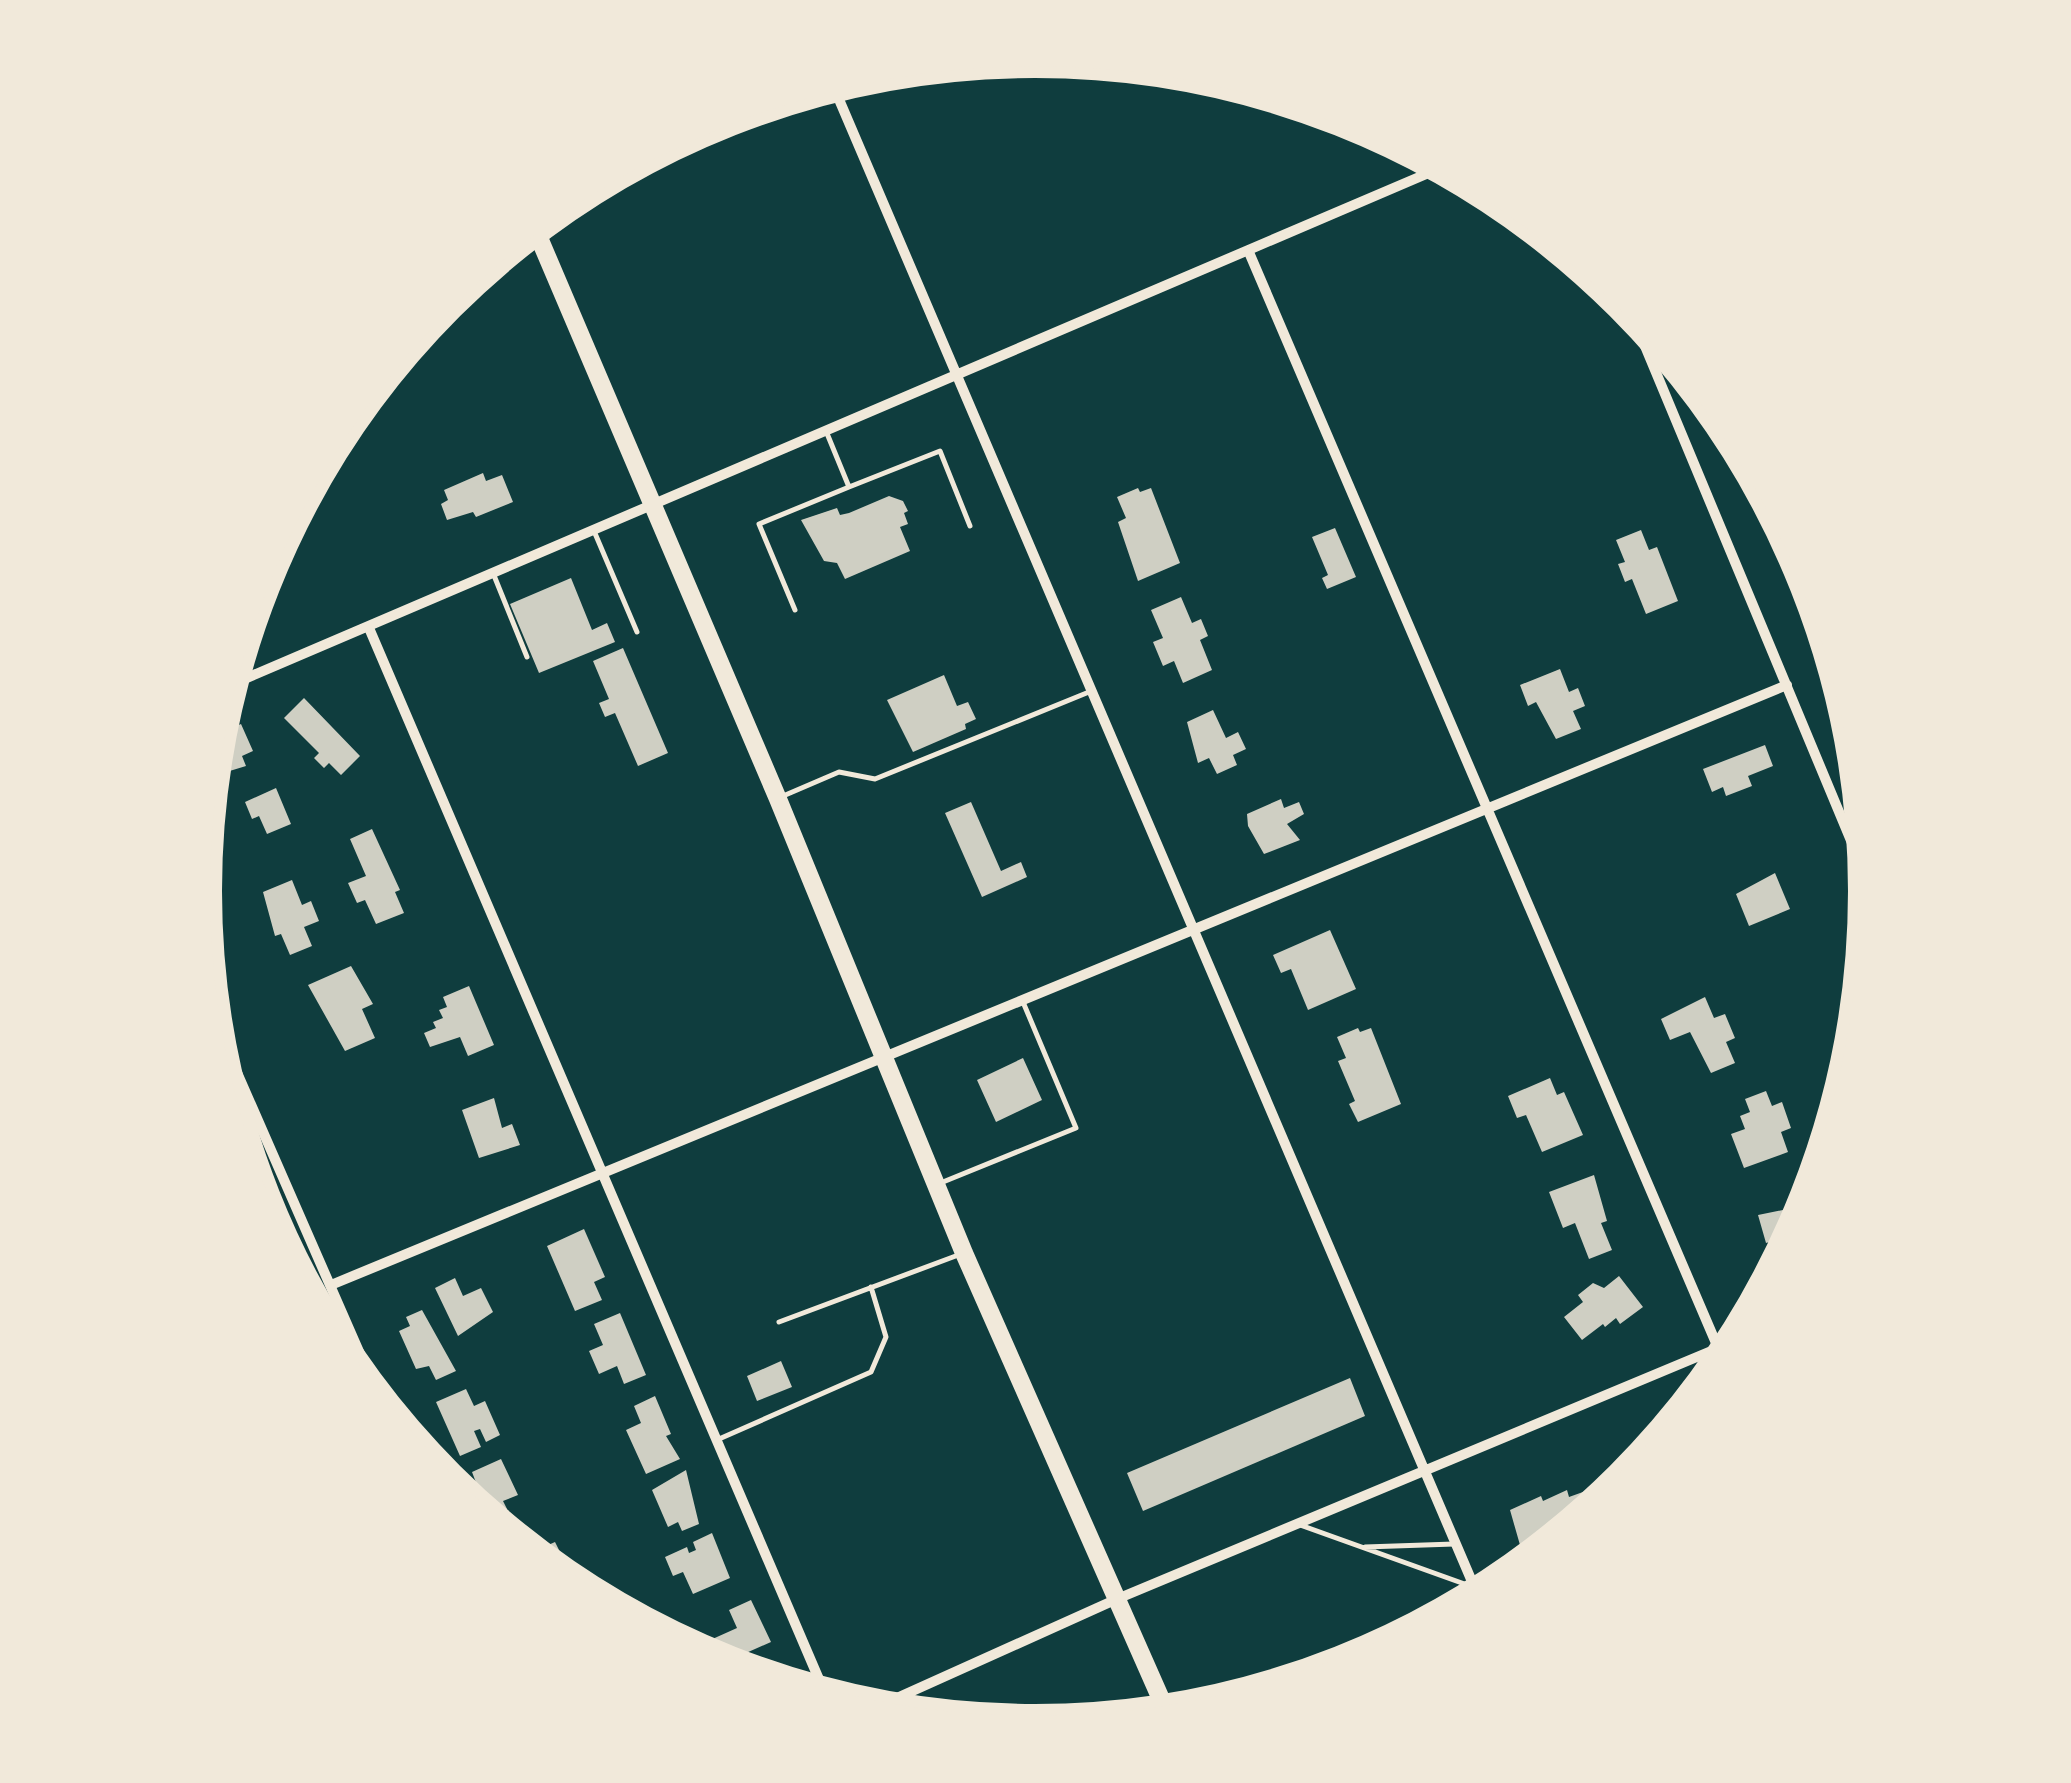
<svg xmlns="http://www.w3.org/2000/svg" width="2071" height="1783" font-family="Cabin,sans-serif">
	<style>
		.building { fill: #cfcfc3 }
		.lines { fill: none; stroke-linecap: round; stroke-linejoin: round }
		.service { stroke: #f1e9da; stroke-width: 5 }
		.minor { stroke: #f1e9da; stroke-width: 10 }
		.primary { stroke: #f1e9da; stroke-width: 18 }
		.rim { fill: none; stroke: #f1e9da; stroke-width: 12 }
	</style>
	<rect width="100%" height="100%" fill="#0f3d3e"/>
	<!-- building -->
	<path class="building" d="M483,473l3,8 16,-6 11,27 -37,15 -3,-5 -26,8 -6,-16 7,-4 -4,-10z
		M1138,488l2,4 11,-4 29,75 -42,18 -20,-59 8,-4 -9,-21z
		M889,496l14,5 5,10 -4,2 4,11 -8,3 10,24 -65,28 -8,-16 -13,-2 -23,-41 36,-12 3,7 9,-2z
		M1335,528l21,49 -29,12 -5,-11 6,-3 -16,-38z
		M1641,530l8,20 8,-3 21,54 -32,13 -14,-35 -7,3 -7,-18 7,-2 -9,-22z
		M571,578l21,52 15,-7 8,19 -76,31 -29,-69z
		M1181,597l11,26 9,-4 7,17 -8,4 12,30 -29,13 -9,-22 -11,5 -10,-24 10,-4 -12,-28z
		M623,648l45,105 -30,13 -23,-53 -10,4 -6,-14 10,-4 -16,-38z
		M1560,669l9,23 9,-4 7,18 -12,5 8,18 -25,10 -20,-37 -8,4 -8,-21z
		M944,675l13,31 11,-4 8,17 -11,5 1,5 -53,23 -26,-52z
		M304,698l56,58 -19,19 -12,-12 -5,5 -10,-10 5,-5 -35,-35z
		M1213,710l13,28 12,-6 8,17 -13,6 4,10 -20,9 -8,-16 -11,5 -11,-41z
		M241,724l12,27 -11,5 4,10 -36,11 4,-41z
		M1765,745l8,21 -25,10 4,10 -26,10 -3,-9 -11,5 -9,-23z
		M276,788l15,36 -24,10 -8,-18 -7,3 -7,-17z
		M1281,799l3,9 15,-6 5,12 -17,10 13,16 -36,14 -16,-28 -1,-12z
		M971,802l30,69 20,-9 6,15 -45,20 -37,-84z
		M372,829l28,61 -5,2 9,21 -28,11 -11,-24 -8,3 -9,-20 18,-7 -16,-37z
		M1775,873l15,36 -41,17 -13,-32z
		M292,880l10,25 9,-4 8,20 -15,6 8,19 -22,9 -9,-21 -6,2 -12,-44z
		M1330,930l26,59 -48,21 -17,-41 -10,4 -8,-18z
		M351,966l22,38 -11,5 13,29 -30,13 -37,-66z
		M469,986l25,59 -26,11 -8,-19 -30,10 -6,-14 12,-5 -3,-6 10,-4 -4,-8 8,-3 -4,-10z
		M1705,997l9,21 11,-4 10,24 -9,4 9,21 -24,10 -21,-41 -20,8 -9,-21z
		M1358,1028l2,4 11,-4 30,76 -43,18 -9,-18 6,-3 -17,-40 8,-3 -9,-21z
		M1023,1058l19,42 -46,22 -19,-42z
		M1550,1078l7,17 7,-3 19,43 -41,17 -16,-37 -9,3 -9,-22z
		M1766,1091l6,15 10,-4 9,26 -10,4 7,20 -44,16 -13,-34 14,-5 -5,-13 10,-4 -5,-13z
		M494,1098l8,30 10,-4 8,21 -41,13 -17,-48z
		M1594,1175l13,46 -6,2 11,27 -23,9 -14,-36 -12,5 -14,-36z
		M1802,1196l2,9 7,-2 -21,43 -3,-9 -21,6 -8,-28 35,-7 -2,-8z
		M584,1229l21,48 -11,5 8,18 -27,11 -28,-65z
		M1619,1276l24,31 -23,17 -4,-6 -11,9 -2,-3 -21,16 -18,-23 19,-15 -5,-7 15,-12 11,5z
		M455,1278l8,18 18,-8 12,24 -35,24 -23,-48z
		M422,1310l34,61 -20,9 -7,-14 -13,3 -17,-38 11,-5 -4,-9z
		M620,1313l26,62 -22,9 -7,-18 -18,8 -10,-23 14,-6 -9,-21z
		M781,1361l11,26 -35,14 -10,-25z
		M1350,1378l15,38 -222,95 -16,-38z
		M466,1389l8,17 11,-5 15,34 -14,7 -6,-13 -6,2 7,16 -21,9 -24,-54z
		M655,1396l16,38 -5,2 14,23 -34,15 -20,-44 15,-7 -7,-17z
		M501,1459l17,36 -15,6 4,8 -18,8 -17,-45z
		M686,1470l13,54 -17,7 -4,-9 -10,5 -16,-37z
		M1608,1483l5,12 -61,49 -8,-9 -24,10 -10,-35 31,-14 2,5 24,-11 2,7z
		M712,1533l18,45 -37,16 -10,-22 -10,4 -8,-19 22,-10 2,6 7,-3 -3,-8z
		M555,1542l20,40 -7,3 -38,-32z
		M751,1600l20,42 -52,23 -11,-24 29,-13 -8,-18z
		M762,1667l25,12 -3,6 -27,-8z"/>
	<g class="lines">
		<!-- service -->
		<path class="service" d="M826,431l23,56 91,-36 30,75
			M594,531l43,101
			M493,573l34,84
			M795,610l-36,-86 90,-37
			M783,796l56,-24 36,7 214,-87
			M938,1184l138,-56 -53,-126
			M779,1322l182,-68
			M719,1439l152,-67 15,-35 -15,-50
			M1300,1525l173,62
			M1365,1547l89,-3"/>
		<!-- minor -->
		<path class="minor" d="M832,83l647,1515
			M1248,250l477,1114
			M1625,298l247,593
			M369,628l458,1070
			M228,686l1217,-520
			M211,1013l174,398
			M331,1285l1456,-600
			M868,1711l249,-112 623,-260"/>
		<!-- primary -->
		<path class="primary" d="M534,226l244,573 186,454 204,462"/>
	</g>
	<!-- crop -->
	<path d="M0 0H2071V1783H0ZM216 891a819 819 0 1 1 1638 0a819 819 0 1 1-1638 0Z" fill="#f1e9da" fill-rule="evenodd"/>
	<path class="rim" d="M216 891a819 819 0 1 1 1638 0a819 819 0 1 1-1638 0Z"/>
</svg>
